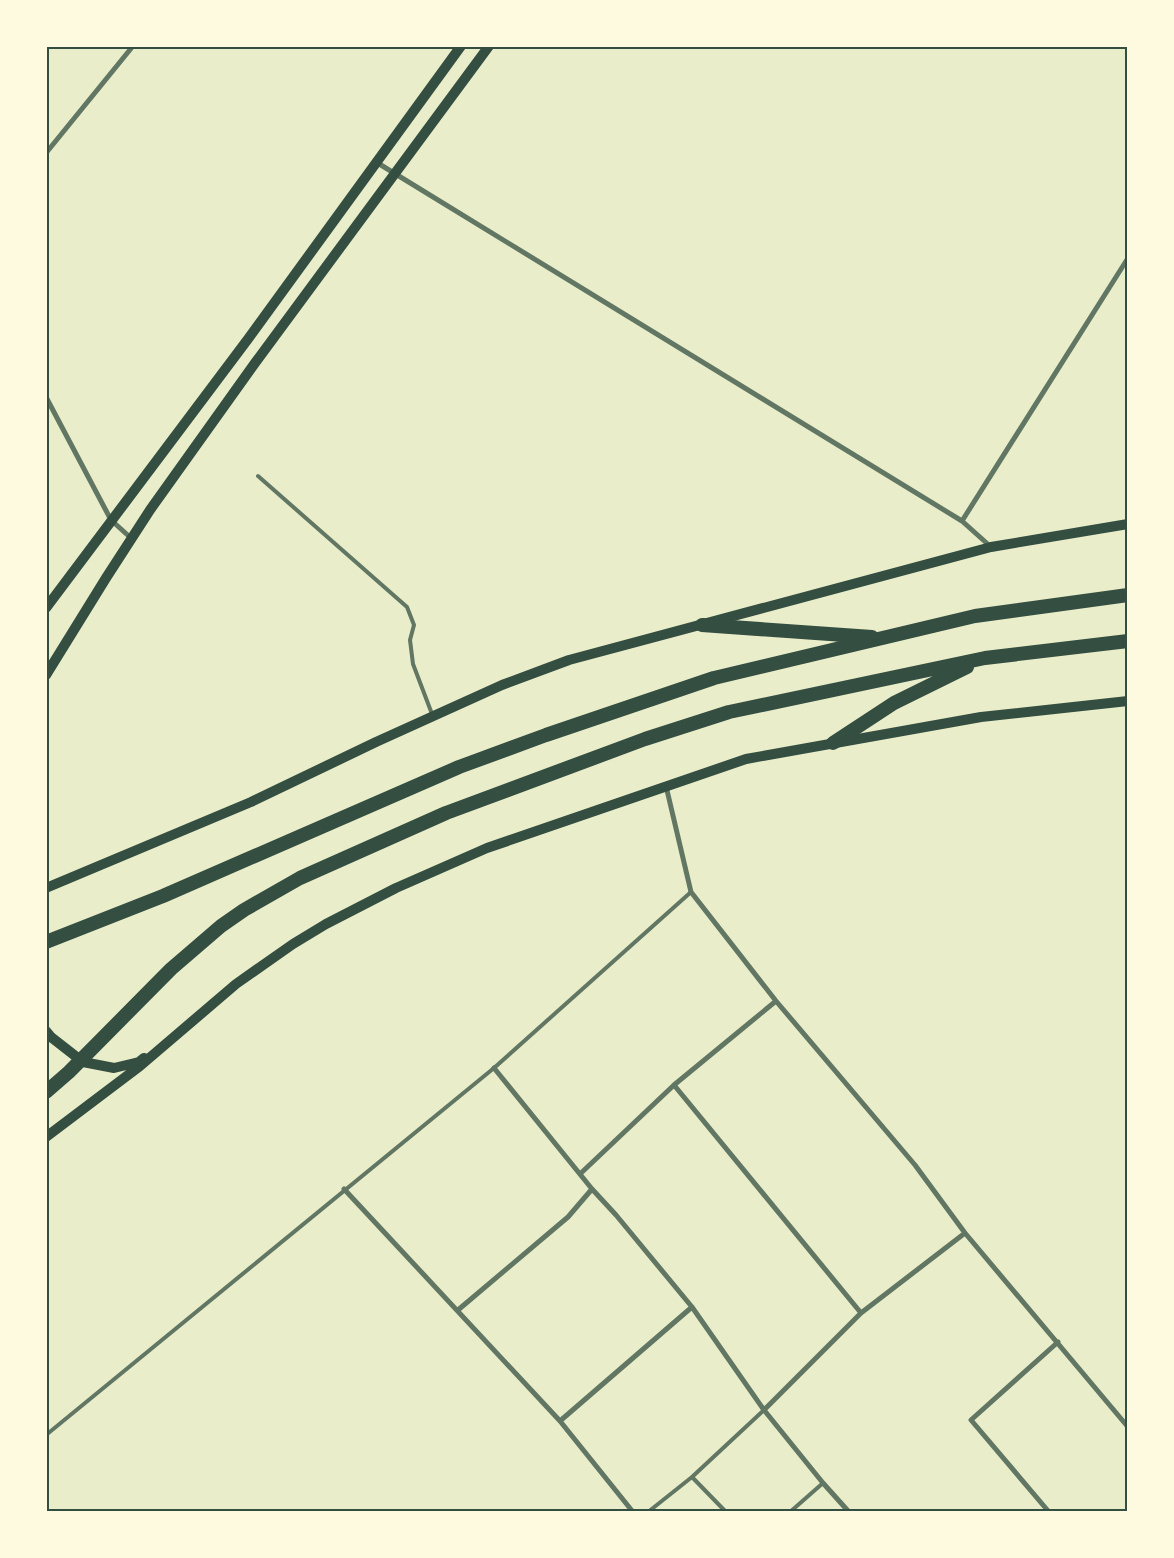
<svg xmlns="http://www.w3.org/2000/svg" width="1174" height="1558" font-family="'DM Sans',sans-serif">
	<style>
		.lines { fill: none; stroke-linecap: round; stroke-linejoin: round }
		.service { stroke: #617663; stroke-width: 4 }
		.minor { stroke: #617663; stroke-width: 5 }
		.secondary { stroke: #344e41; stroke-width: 10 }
		.trunk { stroke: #344e41; stroke-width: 14 }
		.neatline { fill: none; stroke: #344e41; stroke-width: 2 }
	</style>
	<rect width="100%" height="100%" fill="#e9edc9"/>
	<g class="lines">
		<!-- service -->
		<path class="service" d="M258,476l149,131 7,18 -4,15 3,24 19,50
			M46,1435l448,-367 197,-176
			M692,1477l34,35
			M648,1512l44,-35 72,-67
			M790,1512l33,-29"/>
		<!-- minor -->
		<path class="minor" d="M46,153l87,-107
			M376,162l586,359
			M46,397l65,123 21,19
			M991,547l-29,-26 166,-263
			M666,786l25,106 85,109 139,164 50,68 163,194
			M494,1068l98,121 24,26 76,92 72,103 59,73 26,29
			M674,1085l187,228
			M580,1174l94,-89 102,-84
			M344,1189l216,232 73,91
			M458,1310l110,-93 24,-28
			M764,1410l97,-97 104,-80
			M560,1421l132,-114
			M1049,1512l-78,-92 87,-78"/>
		<!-- secondary -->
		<path class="secondary" d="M46,608l202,-269 213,-293
			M46,675l60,-97 44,-68 105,-147 234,-317
			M46,888l205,-86 125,-60 126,-57 67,-25 422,-113 137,-23
			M46,1031l5,6 32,25 31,6 25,-6 5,-4
			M46,1137l94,-71 96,-82 57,-40 33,-20 70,-36 91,-40 259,-89 235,-42 147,-16"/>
		<!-- trunk -->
		<path class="trunk" d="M702,625l170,12
			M833,743l61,-40 73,-36
			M46,942l117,-46 296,-129 87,-32 168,-57 261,-62 153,-21
			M46,1092l23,-20 102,-103 50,-43 23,-16 56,-32 146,-65 199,-74 84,-27 256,-54 143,-17"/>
	</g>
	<!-- border -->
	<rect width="1174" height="1558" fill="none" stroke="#fefae0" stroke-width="95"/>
	<rect x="48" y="48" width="1078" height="1462" class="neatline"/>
</svg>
